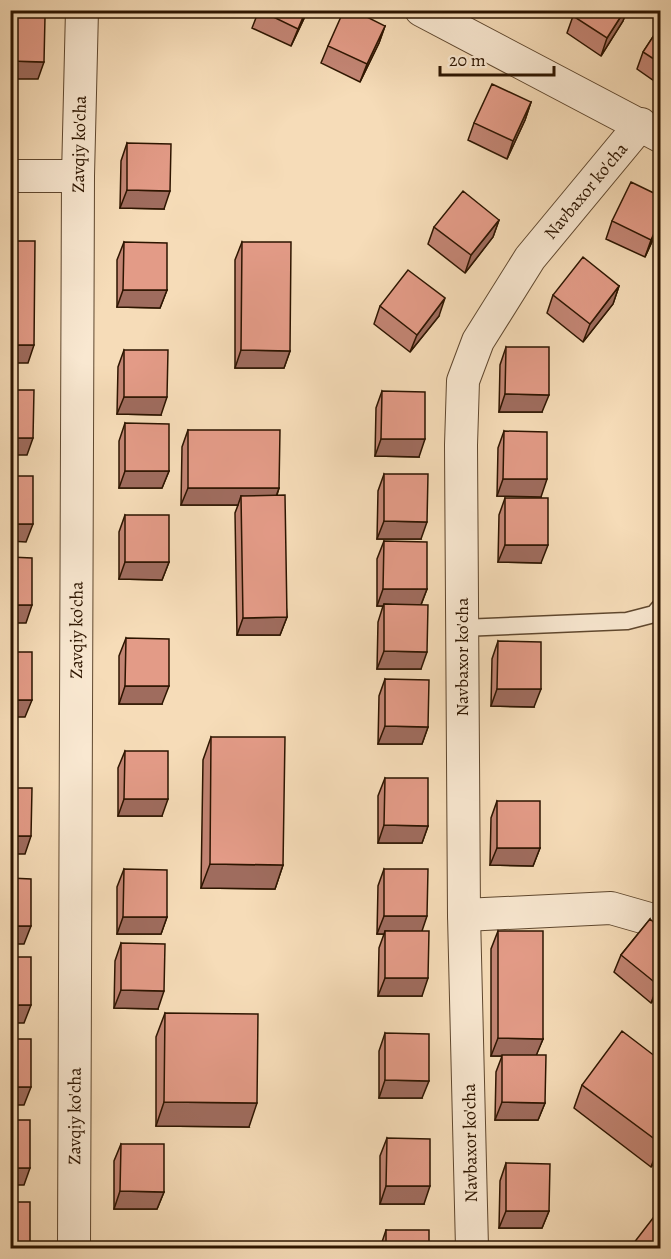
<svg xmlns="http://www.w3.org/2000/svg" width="671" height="1259" font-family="Alegreya,serif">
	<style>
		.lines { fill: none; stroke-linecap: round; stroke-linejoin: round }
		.lane-casing { stroke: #5f472e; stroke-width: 19 }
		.street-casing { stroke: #5f472e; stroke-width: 34 }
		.lane { stroke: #f9e8d1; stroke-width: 16 }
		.street { stroke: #f9e8d1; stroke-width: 32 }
		.wall { fill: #c38574; stroke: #2d1500; stroke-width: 1.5 }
		.shaded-wall { fill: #9f6c5e; stroke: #2d1500; stroke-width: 1.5 }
		.building { fill: #e39b87; stroke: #2d1500; stroke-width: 1.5 }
		.labels { text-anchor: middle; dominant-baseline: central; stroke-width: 6; stroke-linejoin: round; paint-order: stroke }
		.street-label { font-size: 18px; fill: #2d1500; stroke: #f9e8d1 }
	</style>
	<rect width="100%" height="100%" fill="#f6dcb8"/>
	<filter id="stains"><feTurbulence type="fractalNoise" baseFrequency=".00333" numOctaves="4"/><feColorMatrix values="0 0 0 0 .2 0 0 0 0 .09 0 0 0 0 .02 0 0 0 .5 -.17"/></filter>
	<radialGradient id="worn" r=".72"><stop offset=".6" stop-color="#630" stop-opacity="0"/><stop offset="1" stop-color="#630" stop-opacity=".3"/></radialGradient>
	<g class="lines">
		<!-- lane casing -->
		<g class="lane-casing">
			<path id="lane" d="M462,628l165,-7 27,-7 6,-7"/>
		</g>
		<!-- street casing -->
		<g class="street-casing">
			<g id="street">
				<path d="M421,10l239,126"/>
				<path d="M10,176h68"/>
				<path d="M464,915l147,-7 49,14"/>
				<path id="s1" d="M74,1248l4,-1072 4,-166"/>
				<path id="s2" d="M472,1248l-8,-333 -3,-470 2,-64 15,-40 52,-83 111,-134"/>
			</g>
		</g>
		<!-- lane -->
		<use href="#lane" class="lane"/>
		<!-- street -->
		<use href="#street" class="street"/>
	</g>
	<!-- wall -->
	<path class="wall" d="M259,10h49l-17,36 -39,-18z
		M527,10h10l-2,4z
		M577,10h50l-4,11 -22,35 -34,-23 6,-17z
		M385,26l-6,17 -19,39 -39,-19 7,-17z
		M660,26v59l-23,-16 6,-17z
		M531,102l-6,18 -18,39 -39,-19 6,-17z
		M127,143l37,66 -44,-1 1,-47z
		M499,220l-6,17 -28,36 -37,-29 6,-17z
		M612,221l48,3 -15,33 -39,-18z
		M124,242l43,48 -7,18 -43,-1v-47z
		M242,242l48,109 -6,17h-49v-108z
		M619,286l-6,18 -30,38 -36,-29 6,-18z
		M380,306l59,10 -29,36 -36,-28z
		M506,347l36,65h-43l1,-47z
		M124,350l37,65 -44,-1 1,-47z
		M382,391l37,66 -44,-1 1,-48z
		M125,423l44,48 -7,17h-43v-47z
		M188,430l91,58 -2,7 10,122 -7,18h-43l-2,-122 3,-8h-57l1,-58z
		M504,431l37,66 -44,-1 1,-48z
		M384,474l37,65h-44l1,-48z
		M505,498l36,65 -43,-1 1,-47z
		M125,515l44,47 -7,18 -43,-1v-47z
		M384,541l43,48 -6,16v64h-44l1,-47 5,-16h-6v-47z
		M126,638l36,66h-43v-48z
		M498,641l36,66 -43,-1 1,-47z
		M385,679l43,48 -6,17h-44l1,-48z
		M211,737l72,128 -8,24 -74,-1 2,-128z
		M125,751l37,65h-44v-48z
		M385,778l43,48 -6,17h-44v-47z
		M497,801l43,47 -7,18 -43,-1 1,-47z
		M124,869l43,48 -6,17h-44v-47z
		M384,869l38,62v65h-44l1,-48 5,-14h-7l1,-48z
		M650,919l10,73 -9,11 -37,-31 7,-17z
		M498,931l45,108 -7,16 9,48 -7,17h-43l1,-48 6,-16h-11v-107z
		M121,943l37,66 -44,-1 1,-47z
		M165,1013l84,114 -93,-1v-89z
		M385,1033l37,65h-43v-47z
		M660,1060v94l-9,13 -77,-59 8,-23z
		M387,1138l37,66h-44v-48z
		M121,1144l43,48 -7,17h-43v-48z
		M506,1163l43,48 -7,17h-43l1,-47z
		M386,1230l43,18h-49z
		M633,1244l27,4h-29z"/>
	<!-- shaded-wall -->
	<path class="shaded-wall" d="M306,10h2l-17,36 7,-17z
		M625,10h2l-4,11 -22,35 6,-18z
		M385,26l-6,17 -19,39 7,-18z
		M10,61l34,1 -6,17h-28z
		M531,102l-6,18 -18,39 6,-18z
		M127,190l43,1 -6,18 -44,-1z
		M499,220l-6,17 -28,36 6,-18z
		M660,220v4l-15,33 6,-17z
		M619,286l-6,18 -30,38 7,-18z
		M123,290h44l-7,18 -43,-1z
		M445,298l-6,18 -29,36 7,-17z
		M10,345h24l-6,18h-18z
		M241,350l49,1 -6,17h-49z
		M505,394l44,1 -7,17h-43z
		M124,397h43l-6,18 -44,-1z
		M10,438h23l-6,17h-17z
		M381,439h44l-6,18 -44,-1z
		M125,471h44l-7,17h-43z
		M503,479h44l-6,18 -44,-1z
		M188,488h91l-6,17 -32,-9 -3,9h-57z
		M384,521l43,1 -6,17h-44z
		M10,524h23l-7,18 -16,-1z
		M505,545h43l-7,18 -43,-1z
		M125,562h44l-7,18 -43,-1z
		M383,589h44l-7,18 -36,-3 -1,2h-6z
		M10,605h22l-6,18h-16z
		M287,617l-7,18h-43l6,-17z
		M384,651l43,1 -6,17h-44z
		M125,686h44l-7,18h-43z
		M497,689h44l-7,18 -43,-1z
		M10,700h22l-7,17h-15z
		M385,726l43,1 -6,17h-44z
		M124,799h44l-6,17h-44z
		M384,825l44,1 -6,17h-44z
		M10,836h21l-6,18h-15z
		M497,848h43l-7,18 -43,-1z
		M210,864l73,1 -8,24 -74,-1z
		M384,916h43l-6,18 -36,-3 -1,3h-7z
		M123,917h44l-6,17h-44z
		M10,926h21l-7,18h-14z
		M385,978h43l-6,18h-44z
		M660,982v10l-9,11 7,-18z
		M121,990l43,1 -6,18 -44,-1z
		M10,1005h21l-7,18h-14z
		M498,1038l45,1 -7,17h-45z
		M385,1080l44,1 -7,17h-43z
		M10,1087h21l-7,18h-14z
		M164,1102l93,1 -8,24 -93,-1z
		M502,1102l43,1 -7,17h-43z
		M660,1142v12l-9,13 9,-24z
		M10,1168h20l-6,17h-14z
		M386,1186h44l-6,18h-44z
		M120,1191l44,1 -7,17h-43z
		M506,1211h43l-7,17h-43z"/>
	<!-- building -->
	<path class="building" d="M259,10h47l-8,19z
		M344,10h9l32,16 -18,38 -39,-18z
		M577,10h48l-18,28 -34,-22z
		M10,16l35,1 -1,45 -34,-1z
		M660,26v37l-17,-11z
		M492,84l39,18 -18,39 -39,-18z
		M127,143l44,1 -1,47 -43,-1z
		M631,182l29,14v24l-9,20 -39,-19z
		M463,191l36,29 -28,35 -37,-28z
		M10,241h25l-1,104h-24z
		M124,242l43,1v47h-44z
		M242,242h49l-1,109 -49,-1z
		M583,257l36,29 -29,38 -37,-29z
		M408,270l37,28 -28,37 -37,-29z
		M506,347h43v48l-44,-1z
		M124,350h44l-1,47h-43z
		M10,390h24l-1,48h-23z
		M382,391l43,1v47h-44z
		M125,423l44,1v47h-44z
		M188,430h92l-1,58h-91z
		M504,431l43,1v47h-44z
		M384,474h44l-1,48 -43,-1z
		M10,476h23v48h-23z
		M285,495l2,122 -44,1 -2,-122z
		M505,498h43v47h-43z
		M125,515h44v47h-44z
		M384,541l43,1v47h-44z
		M10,557l22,1v47h-22z
		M384,604l44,1 -1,47 -43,-1z
		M126,638l43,1v47h-44z
		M498,641l43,1v47h-44z
		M10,652h22v48h-22z
		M385,679l44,1 -1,47 -43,-1z
		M211,737h74l-2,128 -73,-1z
		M125,751h43v48h-44z
		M385,778h43v48l-44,-1z
		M10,788h22l-1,48h-21z
		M497,801h43v47h-43z
		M124,869l43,1v47h-44z
		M384,869h44l-1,47h-43z
		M10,878l21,1v47h-21z
		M650,919l10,9v54l-2,3 -37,-30z
		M385,931h44l-1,47h-43z
		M498,931h45v108l-45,-1z
		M121,943l44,1 -1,47 -43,-1z
		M10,957h21v48h-21z
		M165,1013l93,1 -1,89 -93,-1z
		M622,1031l38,29v83l-78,-58z
		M385,1033l44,1v47l-44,-1z
		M10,1039h21v48h-21z
		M502,1055h44l-1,48 -43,-1z
		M10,1120h20v48h-20z
		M387,1138l43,1v47h-44z
		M121,1144h43v48l-44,-1z
		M506,1163l44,1 -1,47h-43z
		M10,1202h20v46h-20z
		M660,1209v39h-21l-6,-4z
		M386,1230h43v18h-43z"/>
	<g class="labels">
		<!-- street labels -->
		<g class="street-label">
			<text stroke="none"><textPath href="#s1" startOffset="1104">Zavqiy ko'cha</textPath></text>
			<text stroke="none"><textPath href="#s2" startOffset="1095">Navbaxor ko'cha</textPath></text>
			<text stroke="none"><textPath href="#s1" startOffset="618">Zavqiy ko'cha</textPath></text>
			<text transform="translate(462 657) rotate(-90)">Navbaxor ko'cha</text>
			<text stroke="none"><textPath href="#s1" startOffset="132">Zavqiy ko'cha</textPath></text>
			<text transform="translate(470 1143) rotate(-91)">Navbaxor ko'cha</text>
		</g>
	</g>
	<!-- margin -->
	<rect width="671" height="1259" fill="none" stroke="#f6dcb8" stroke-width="36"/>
	<rect x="12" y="12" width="647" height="1235" fill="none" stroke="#2d1500" stroke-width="3"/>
	<rect x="18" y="18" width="635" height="1223" fill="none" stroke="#2d1500" stroke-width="1.5"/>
	<!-- scale -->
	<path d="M440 66v9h114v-9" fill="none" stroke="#2d1500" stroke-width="3"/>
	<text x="449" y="66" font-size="18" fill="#2d1500" stroke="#f9e8d1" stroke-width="4.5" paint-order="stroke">20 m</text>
	<rect width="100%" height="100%" filter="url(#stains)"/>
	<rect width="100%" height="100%" fill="url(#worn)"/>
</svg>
